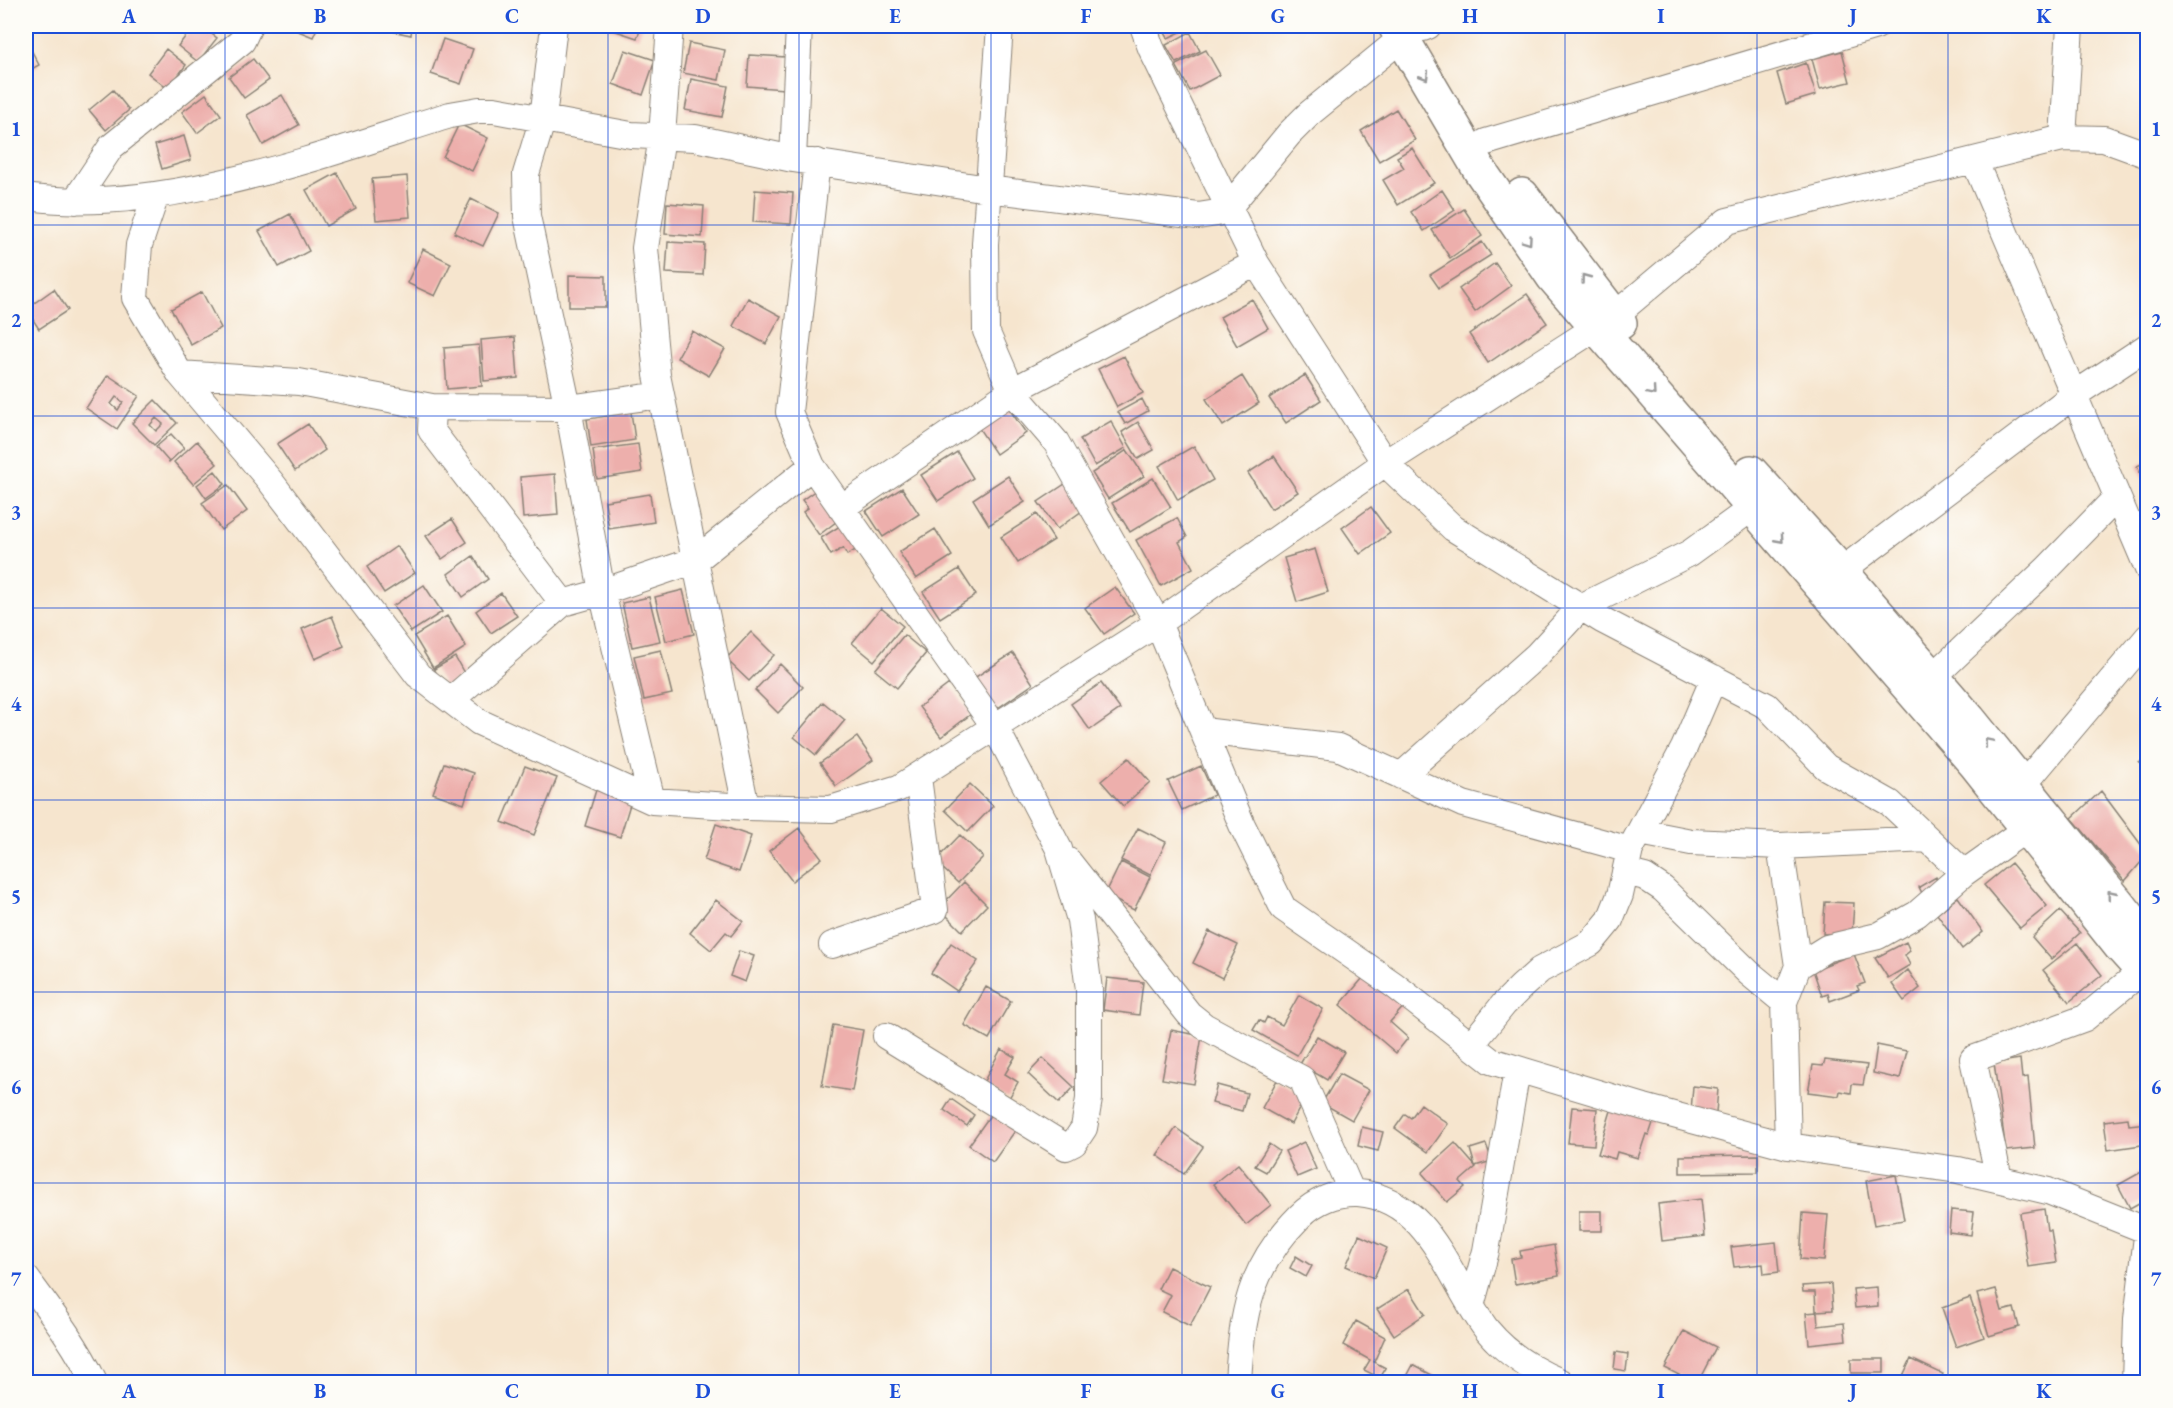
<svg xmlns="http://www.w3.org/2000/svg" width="2173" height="1408" font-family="'EB Garamond',serif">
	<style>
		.building { fill: #edafac; fill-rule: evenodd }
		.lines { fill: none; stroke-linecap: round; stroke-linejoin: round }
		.minor-casing { stroke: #898075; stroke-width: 28 }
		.major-casing { stroke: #898075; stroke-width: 36 }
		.minor { stroke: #fff; stroke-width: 26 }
		.major { stroke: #fff; stroke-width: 33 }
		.oneway { stroke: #999 }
		.grid { fill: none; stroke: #1d4ed8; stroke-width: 1.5; stroke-opacity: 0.55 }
		.neatline { fill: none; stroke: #1d4ed8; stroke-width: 2 }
		.grid-label { font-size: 20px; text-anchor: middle; font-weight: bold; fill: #1d4ed8 }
	</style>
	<rect width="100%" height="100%" fill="#fdfcf7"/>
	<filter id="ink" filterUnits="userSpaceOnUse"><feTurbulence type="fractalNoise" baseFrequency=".0167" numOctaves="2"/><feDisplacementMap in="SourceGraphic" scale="12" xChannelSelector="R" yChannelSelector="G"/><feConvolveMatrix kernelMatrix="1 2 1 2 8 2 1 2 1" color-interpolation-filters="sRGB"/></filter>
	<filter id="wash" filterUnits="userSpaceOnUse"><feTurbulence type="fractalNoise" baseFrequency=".008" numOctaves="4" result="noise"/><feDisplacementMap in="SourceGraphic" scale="24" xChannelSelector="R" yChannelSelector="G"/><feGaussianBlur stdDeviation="1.35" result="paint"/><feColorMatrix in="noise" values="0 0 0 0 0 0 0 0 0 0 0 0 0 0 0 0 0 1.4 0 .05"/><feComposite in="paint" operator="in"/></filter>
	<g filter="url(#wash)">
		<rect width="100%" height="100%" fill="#f6e5ce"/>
		<g id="blocks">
			<!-- building -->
			<path class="building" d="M194,26h7l16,12 -19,24 -20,-16z
				M286,26h32l-5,11z
				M367,26h45l-1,9z
				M608,26h34l-5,12 -30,-10z
				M1161,26h32l-25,12z
				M1190,32l10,19 -24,12 -10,-18z
				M443,39l30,10 -12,35 -30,-10z
				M27,42l12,23 -13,7v-29z
				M689,43l36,7 -6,30 -36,-7z
				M166,49l20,16 -18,24 -20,-16z
				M625,50l30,10 -12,35 -30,-11z
				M1206,50l14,25 -30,16 -14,-26z
				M1842,51l8,31 -30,7 -8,-30z
				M749,55l37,2 -2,32 -37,-3z
				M253,59l16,21 -25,18 -15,-21z
				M1806,63l10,32 -30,9 -9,-31z
				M691,79l37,7 -6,31 -37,-7z
				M113,90l16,20 -23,20 -17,-20z
				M206,94l15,21 -24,18 -15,-21z
				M282,95l17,30 -36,20 -16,-30z
				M1396,109l19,31 -36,21 -18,-30z
				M459,124l29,14 -16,33 -29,-14z
				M184,136l7,24 -29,9 -7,-24z
				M1412,148l22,35 -36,22 -15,-25 21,-12 -7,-11z
				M337,173l19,36 -30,17 -20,-36z
				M407,176l3,41 -34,3 -4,-41z
				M755,190l38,3 -2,31 -38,-2z
				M1442,190l13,20 -31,21 -13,-19z
				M471,199l28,14 -16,33 -29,-13z
				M667,203l37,3 -2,31 -37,-3z
				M1464,209l18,27 -32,22 -18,-28z
				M290,214l19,37 -30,16 -20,-36z
				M668,242l37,2 -2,31 -37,-2z
				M1482,242l9,13 -52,33 -9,-13z
				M423,249l28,14 -16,33 -28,-13z
				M1495,263l16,23 -36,26 -16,-23z
				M569,275l37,1v31h-37z
				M54,289l14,21 -29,19 -13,-20z
				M202,292l19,36 -30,17 -20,-36z
				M1527,294l20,29 -59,40 -19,-29z
				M748,298l33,18 -15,28 -33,-18z
				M1252,299l16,29 -31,18 -17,-29z
				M692,331l33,18 -16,27 -32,-18z
				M515,337l3,41 -34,3 -3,-41z
				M479,345l3,41 -35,3 -3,-41z
				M1124,356l19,37 -26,14 -19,-38z
				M108,375l31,21 -22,33 -31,-21zM116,397l7,5 -5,8 -7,-6z
				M1305,375l16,25 -35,23 -17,-25z
				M1242,376l17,27 -36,23 -17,-27z
				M1142,399l6,12 -23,13 -7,-12z
				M155,400l22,23 -23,22 -22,-22zM156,418l7,6 -7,7 -6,-6z
				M1007,406l19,27 -30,21 -18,-27z
				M631,412l4,28 -44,7 -4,-28z
				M1111,421l15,27 -31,18 -15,-27z
				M1138,422l16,28 -16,9 -16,-27z
				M308,424l17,26 -30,21 -18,-27z
				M171,434l13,14 -15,14 -13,-15z
				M197,441l20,23 -24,20 -19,-22z
				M638,444l4,28 -45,7 -4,-29z
				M1194,446l19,34 -35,20 -19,-34z
				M1127,450l17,26 -36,23 -16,-26z
				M957,452l16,26 -35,23 -17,-26z
				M1274,456l24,36 -27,17 -23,-36z
				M2148,461v29l-11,-24z
				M215,471l10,13 -19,14 -9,-13z
				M555,474l3,41 -35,3 -3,-41z
				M1008,476l17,26 -36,23 -16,-26z
				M1153,478l18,29 -41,25 -18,-29z
				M1068,482l18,26 -29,21 -19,-27z
				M228,485l19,26 -26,19 -19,-27z
				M819,488l22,30 -22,17 -16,-23 5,-4 -6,-8z
				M902,488l17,26 -36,23 -17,-26z
				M650,494l4,28 -45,7 -4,-28z
				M1371,507l19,26 -30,21 -18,-26z
				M1037,514l17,26 -36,23 -17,-26z
				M1177,518l10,19 -8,5 14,26 -32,18 -25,-46z
				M452,519l15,23 -25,17 -16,-23z
				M843,524l16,24 -12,7 -4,-7 -12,7 -10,-17z
				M935,529l17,27 -36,23 -17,-27z
				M397,546l18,27 -31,20 -17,-26z
				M1315,549l13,43 -31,10 -13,-44z
				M473,556l15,23 -25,18 -15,-23z
				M959,569l17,26 -36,23 -17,-26z
				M424,585l18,27 -31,20 -18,-26z
				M1115,587l19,26 -30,21 -19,-26z
				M683,590l11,44 -28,7 -11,-44z
				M501,593l16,23 -26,17 -15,-22z
				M649,597l11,44 -28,6 -10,-44z
				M881,608l22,18 -29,35 -22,-18z
				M332,616l12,30 -29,13 -13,-30z
				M447,616l19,31 -33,21 -19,-32z
				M751,632l23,23 -25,26 -23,-22z
				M904,635l22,18 -29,35 -22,-18z
				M661,650l11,44 -28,6 -10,-44z
				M1013,653l20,31 -38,26 -21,-32z
				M455,657l10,18 -20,12 -11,-18z
				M780,664l23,23 -25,26 -23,-23z
				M1101,683l19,26 -30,21 -19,-26z
				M949,684l22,30 -30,23 -22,-30z
				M823,702l22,18 -29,35 -22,-18z
				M857,737l16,23 -37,26 -16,-23z
				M2148,756v15l-9,-8z
				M1129,758l21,24 -27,24 -22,-25z
				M444,763l30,10 -10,31 -31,-11z
				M525,766l32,12 -23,57 -32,-13z
				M1201,766l13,29 -32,15 -14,-29z
				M970,784l23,22 -25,26 -23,-22z
				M596,790l35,11 -11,36 -35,-11z
				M2101,791l47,63 -23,27 -53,-63z
				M716,824l35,12 -12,36 -35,-12z
				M799,828l23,30 -30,23 -23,-30z
				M1138,828l28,14 -16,33 -29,-15z
				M960,835l23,22 -25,26 -23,-22z
				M1121,862l29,15 -16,33 -29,-15z
				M2011,863l36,43 -27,22 -36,-43z
				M1936,877l6,11 -17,11 -6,-12z
				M964,882l23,23 -25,26 -23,-23z
				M1958,897l25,35 -21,17 -25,-35z
				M716,900l27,21 -12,15 -5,-4 -15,18 -21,-17z
				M1825,902l29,1 -2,30 -29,1z
				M2060,911l20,22 -29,26 -19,-22z
				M1209,931l29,14 -16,33 -29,-15z
				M1906,942l4,9 -5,4 5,10 -22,13 -13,-20z
				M951,943l27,18 -21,30 -26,-18z
				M2077,943l25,32 -33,27 -26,-32z
				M739,951l15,5 -9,26 -15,-6z
				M1854,954l11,29 -8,3 2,4 -29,11 -2,-7 -6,2 -9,-26z
				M1908,970l12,18 -16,13 -12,-17z
				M1368,972l38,32 -16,18 18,16 -12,15 -56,-48z
				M1107,978l36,4 -4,33 -36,-5z
				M986,987l25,14 -22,38 -25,-14z
				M1299,995l24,14 -26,46 -44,-25 6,-10 5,3 3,-6 15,8z
				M833,1025l30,5 -11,61 -30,-5z
				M1171,1030l31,6 -8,48 -32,-5z
				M1317,1036l27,16 -17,28 -27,-16z
				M1877,1045l30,6 -7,28 -27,-6z
				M1001,1049l14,8 -10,17 13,8 -10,18 -26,-15z
				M1043,1058l31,29 -15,16 -31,-29z
				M2020,1059l2,19 6,-1 7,71 -29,3 -12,-88z
				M1825,1060l42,5 -4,20 -11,-1 -1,9 -11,-2 -1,5 -31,-4 5,-27 10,1z
				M1339,1074l30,16 -17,30 -30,-17z
				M1277,1080l29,16 -15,28 -29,-16z
				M1217,1085l30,8 -5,18 -30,-8z
				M1693,1086l25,3 -2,24 -25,-2z
				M951,1099l23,16 -7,11 -23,-16z
				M1421,1104l27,20 -20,28 -33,-24 10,-14 6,4z
				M1613,1104l42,13 -6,18 -3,-1 -8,24 -21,-6 -2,7 -17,-5z
				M1572,1107l25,2 -3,36 -26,-2z
				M991,1114l24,17 -22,31 -24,-17z
				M2128,1118l1,7 18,-2 1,21 -40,6 -4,-29z
				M1362,1127l21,5 -5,19 -20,-5z
				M1176,1128l27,19 -19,27 -27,-19z
				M1304,1142l12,27 -19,8 -12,-26z
				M1455,1143l21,24 -16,14 5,6 -18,15 -25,-29z
				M1269,1144l10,7 -13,21 -11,-6z
				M1486,1144l6,17 -17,5 -5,-17z
				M1758,1155v17l-78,1v-17z
				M1238,1164l33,41 -25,20 -33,-41z
				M2145,1170l3,4v24l-18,10 -12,-23z
				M1896,1175l8,45 -30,5 -8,-44z
				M1701,1199l4,37 -43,5 -4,-37z
				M2044,1209l3,21h4l5,33 -28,4 -8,-54z
				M1951,1210l23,2 -3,23 -22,-3z
				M1579,1211h23v20h-23z
				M1803,1213l25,2 -4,46 -24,-2z
				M1359,1235l28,13 -13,30 -28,-12z
				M1776,1242l3,30 -15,2 -1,-10 -29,3 -3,-20z
				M1554,1245l5,31 -44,8 -4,-25 10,-2 -1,-6z
				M1296,1256l16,10 -6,11 -16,-9z
				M1169,1267l41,20 -20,39 -28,-14 9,-17 -13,-6z
				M1831,1284l2,26 -17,1 -1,-19h-12l-1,-6z
				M1877,1287l1,19 -23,2 -2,-19z
				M1409,1289l16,25 -31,21 -17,-26z
				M1996,1289l6,22 12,-3 5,19 -30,9 -12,-42z
				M1970,1298l14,39 -28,10 -14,-39z
				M1817,1312l1,14 26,-3 2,17 -37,4 -3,-31z
				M1356,1321l29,16 -11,25 12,6 -6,10 -16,-8 6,-10 -27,-15z
				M1684,1331l32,16 -18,35h-5l-28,-14z
				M1616,1352l12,2 -2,17 -12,-2z
				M1851,1359h33v14h-33z
				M1911,1359l32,15 -4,8h-39z
				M1413,1365l32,17h-41z
				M1992,1376v6h-22l-1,-3z"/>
		</g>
	</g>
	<g filter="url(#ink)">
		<use href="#blocks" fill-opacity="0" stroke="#898075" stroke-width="1.5"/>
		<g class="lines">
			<!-- minor casing -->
			<g class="minor-casing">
				<path id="minor" d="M554,26l-11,92 -17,56 1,42 41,192 34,184 50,209
					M670,26l-8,110 -17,112 12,127 89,432
					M1000,26l-15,218 1,87 26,60 44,51 102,181 84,202 41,83 111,77 97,76 153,46 144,39 170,24 90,21 100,40
					M1143,26l8,22 105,215 129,200 68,65 149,92 165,86 59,61 64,36 74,70
					M1423,28l5,-2
					M2063,138l7,-112
					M1486,142l390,-116
					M793,159l6,-133
					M1974,160l174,409
					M156,195l-17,50 -4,53 45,76 91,108 147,193 61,47 173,79 94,6 85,2 68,-21 259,-165 227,-160 229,-147 113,-95 336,-83 41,1 44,16
					M26,197c136,19 295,-42 424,-82l29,-5h15l137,25 64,3 98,21 195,30 210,27 19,-3 11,-5 61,-74 21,-21 92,-75
					M75,201l36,-54 131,-106 7,-15
					M180,374l119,8 133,25 136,1 93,-13
					M432,407l-1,23 132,173 39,-11 94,-32 116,-94 -23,-54 28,-250
					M812,466l183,261 64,122 21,71 9,70v109l-5,29 -10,15 -8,4 -180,-111
					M841,508l171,-117 244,-128
					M1841,571l233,-176 74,-49
					M1932,678l114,-108 71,-73
					M451,700l112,-97
					M1203,731l135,16 125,57 167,46
					M1401,776l136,-121 44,-48 109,-54 62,-45
					M2024,784l124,-147
					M1640,832l51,10 89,4 148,-7
					M1780,846l18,120
					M1068,861l121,153 15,12 98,53 50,114
					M1625,872l20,5 18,12 86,84 35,29
					M832,945l103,-35 -17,-133
					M1471,1045l33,-41 17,-17 19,-17 51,-27 19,-23 10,-25 10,-45 54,-102 30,-70
					M1788,1146l-4,-144 14,-36 29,-18 51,-12 39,-22 47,-41 62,-44
					M1999,1179l-26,-120 112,-41 57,-47
					M26,1278c25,34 50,66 68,104
					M1471,1306l15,-55 31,-181
					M1238,1382c4,-68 11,-115 62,-166 15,-15 36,-24 58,-23 73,6 91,88 129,137 19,23 47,41 74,52
					M2135,1382l2,-63 11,-91"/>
			</g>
			<!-- major casing -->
			<g class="major-casing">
				<path id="major" d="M1395,26l84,143 74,108 423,488 144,181 28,31
					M1522,195l98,128
					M1751,472l90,99 128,148 179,221"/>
			</g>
			<!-- minor -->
			<use href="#minor" class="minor"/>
			<!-- major -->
			<use href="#major" class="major"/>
		</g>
		<!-- one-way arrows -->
		<defs><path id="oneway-chevron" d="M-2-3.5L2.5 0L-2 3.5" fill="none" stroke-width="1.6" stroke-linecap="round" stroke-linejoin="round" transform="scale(1.5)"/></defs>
		<g class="oneway">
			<use href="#oneway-chevron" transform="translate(1425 76) rotate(59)"/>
			<use href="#oneway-chevron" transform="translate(1528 241) rotate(55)"/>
			<use href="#oneway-chevron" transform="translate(1585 278) rotate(-127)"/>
			<use href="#oneway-chevron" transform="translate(1652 392) rotate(49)"/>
			<use href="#oneway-chevron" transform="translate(1780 539) rotate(48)"/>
			<use href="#oneway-chevron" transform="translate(1988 742) rotate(-130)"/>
			<use href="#oneway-chevron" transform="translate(2111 894) rotate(-129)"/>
		</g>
	</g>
	<!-- grid -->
	<path class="grid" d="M225,26v1356M416,26v1356M608,26v1356M799,26v1356M991,26v1356M1182,26v1356M1374,26v1356M1565,26v1356M1757,26v1356M1948,26v1356M26,225h2122M26,416h2122M26,608h2122M26,800h2122M26,992h2122M26,1183h2122"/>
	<!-- margin -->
	<rect width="2173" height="1408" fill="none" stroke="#fdfcf7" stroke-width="66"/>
	<rect x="33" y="33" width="2107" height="1342" class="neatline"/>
	<g class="grid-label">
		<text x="129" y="23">A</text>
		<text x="320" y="23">B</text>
		<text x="512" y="23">C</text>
		<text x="703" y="23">D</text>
		<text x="895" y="23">E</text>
		<text x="1086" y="23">F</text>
		<text x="1278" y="23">G</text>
		<text x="1470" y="23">H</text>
		<text x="1661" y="23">I</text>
		<text x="1853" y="23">J</text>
		<text x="2044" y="23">K</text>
		<text x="16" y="136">1</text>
		<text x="2156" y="136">1</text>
		<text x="16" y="327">2</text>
		<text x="2156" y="327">2</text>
		<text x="16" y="519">3</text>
		<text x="2156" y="519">3</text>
		<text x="16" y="711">4</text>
		<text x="2156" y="711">4</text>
		<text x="16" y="903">5</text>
		<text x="2156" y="903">5</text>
		<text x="16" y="1094">6</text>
		<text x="2156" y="1094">6</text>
		<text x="16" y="1286">7</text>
		<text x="2156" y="1286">7</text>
		<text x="129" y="1398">A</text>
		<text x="320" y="1398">B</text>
		<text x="512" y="1398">C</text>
		<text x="703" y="1398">D</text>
		<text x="895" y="1398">E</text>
		<text x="1086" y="1398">F</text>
		<text x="1278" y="1398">G</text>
		<text x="1470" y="1398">H</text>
		<text x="1661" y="1398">I</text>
		<text x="1853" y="1398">J</text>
		<text x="2044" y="1398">K</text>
	</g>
</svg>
